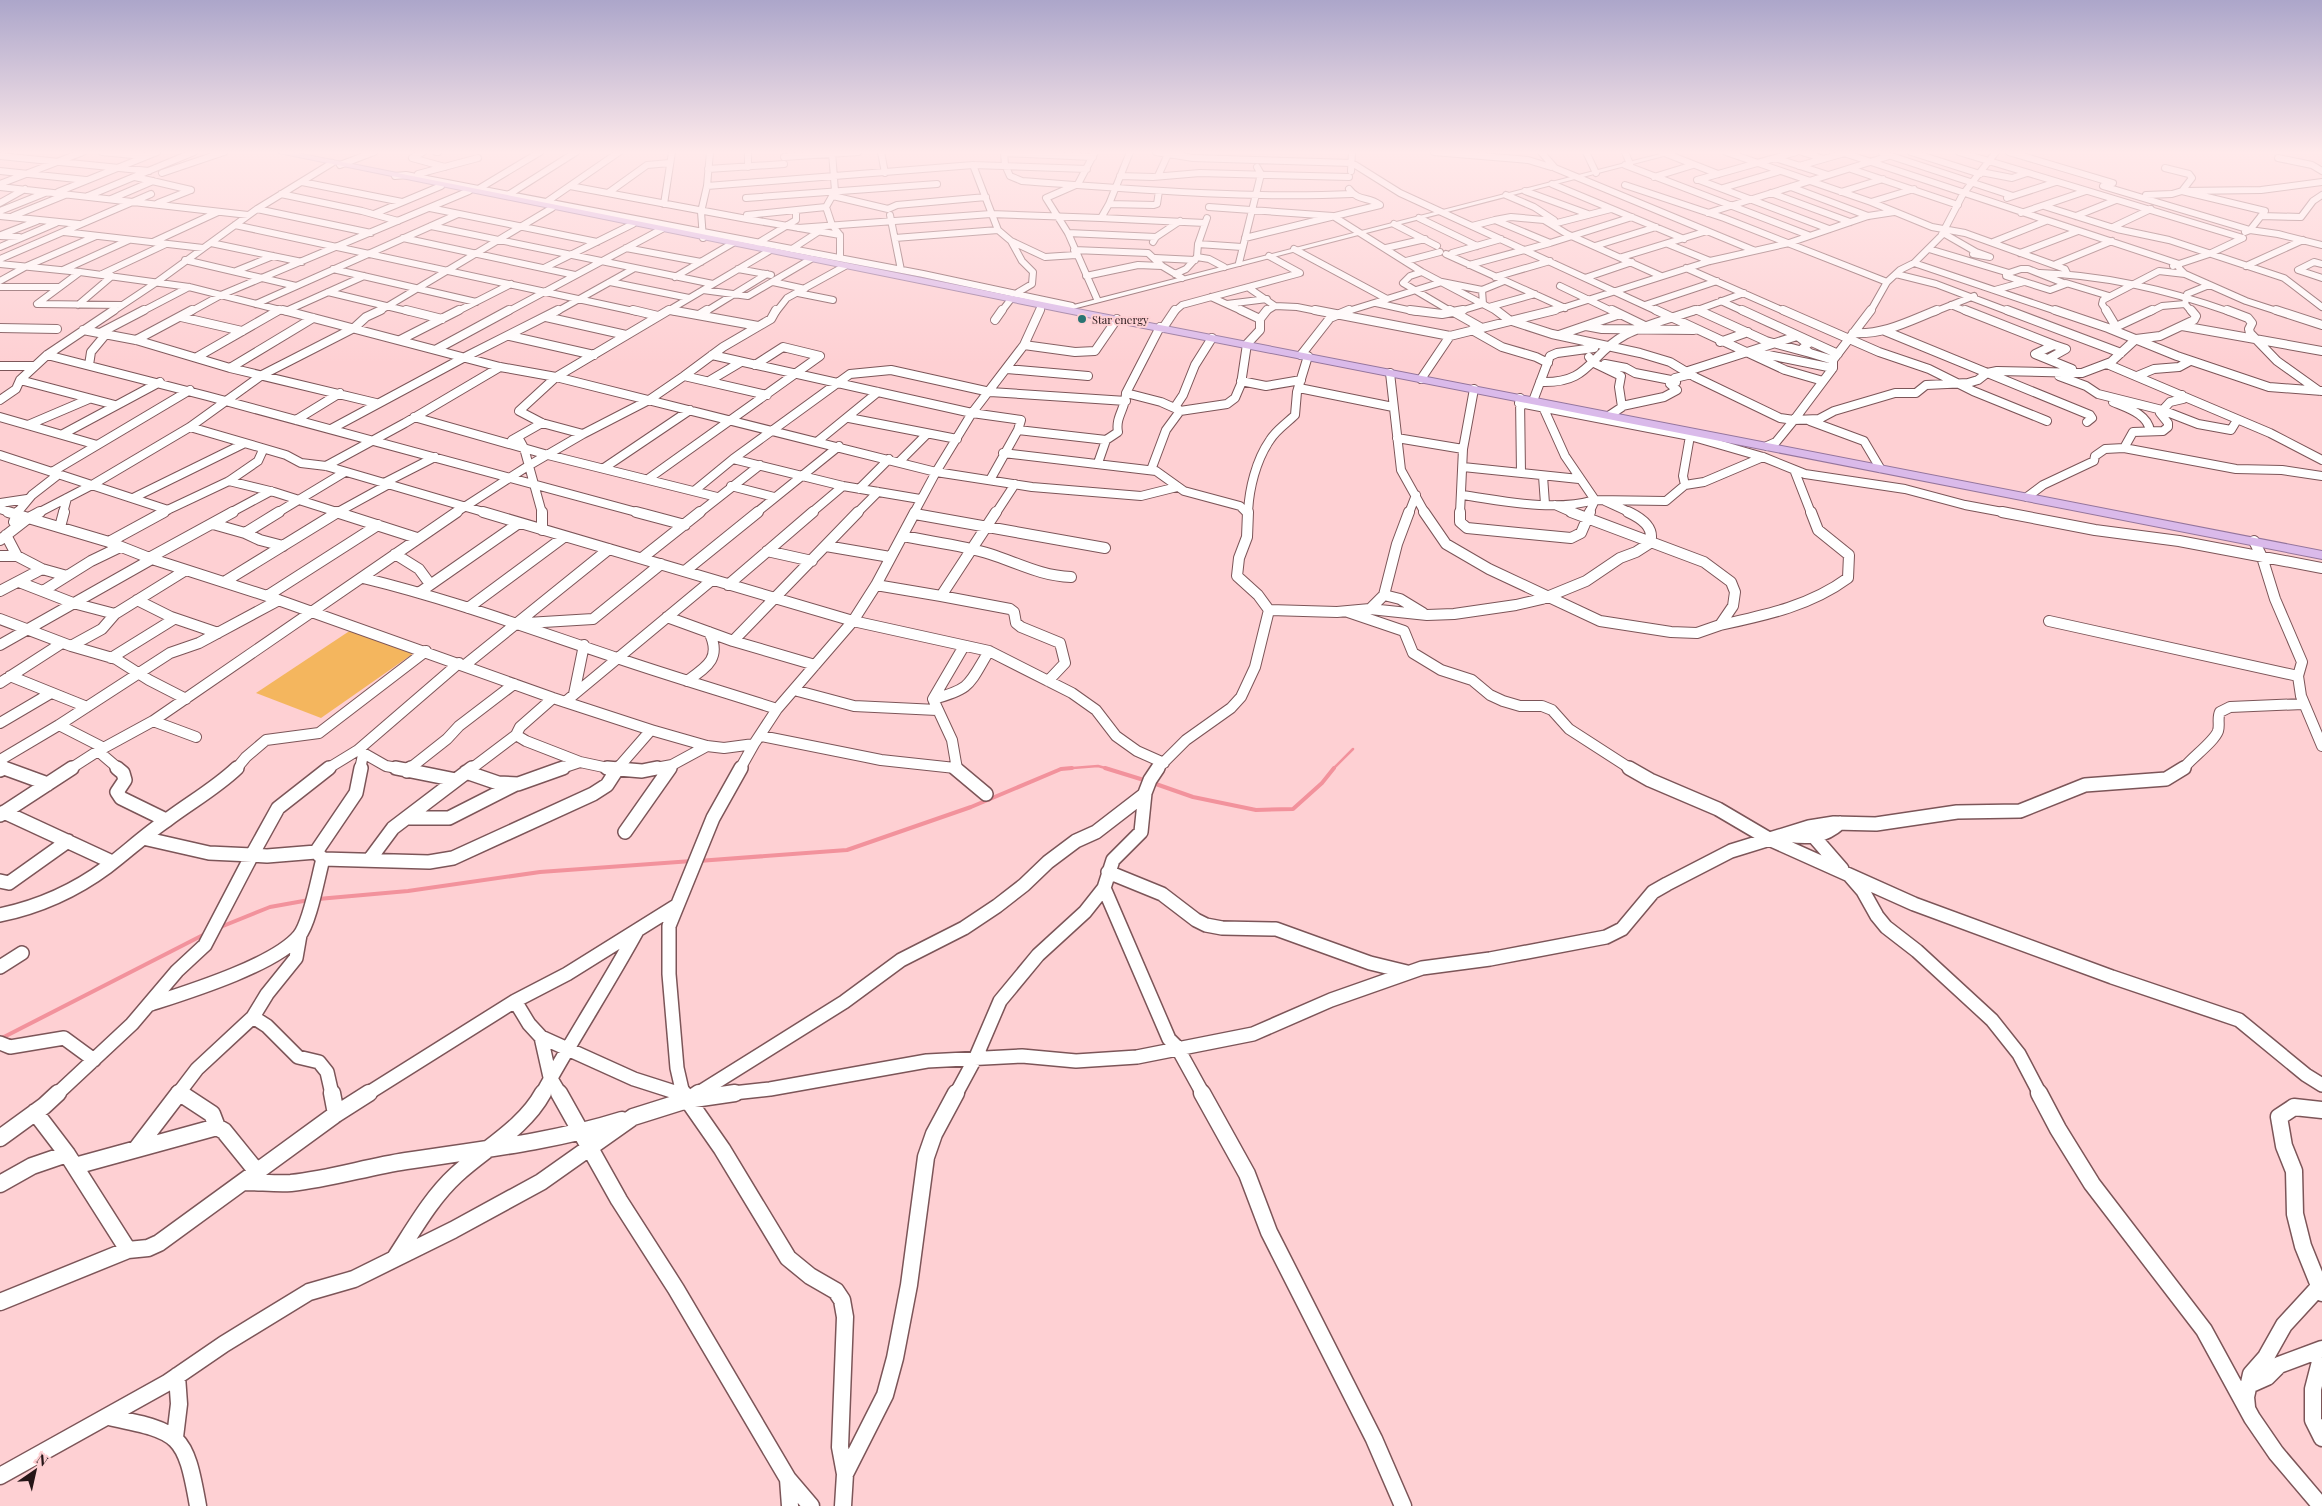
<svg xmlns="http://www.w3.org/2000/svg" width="2322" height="1506" font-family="'Playfair Display',serif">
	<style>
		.green { fill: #f4b65e }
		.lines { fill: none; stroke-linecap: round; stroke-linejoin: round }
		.stream-far1 { stroke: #f2929c; stroke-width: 2.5 }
		.stream { stroke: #f2929c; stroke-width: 4 }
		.minor-far4-casing { stroke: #7c5558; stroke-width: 8 }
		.minor-far3-casing { stroke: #7c5558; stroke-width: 10 }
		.minor-far2-casing { stroke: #7c5558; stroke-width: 12 }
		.minor-far1-casing { stroke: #7c5558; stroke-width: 16 }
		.minor-casing { stroke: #7c5558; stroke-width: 19 }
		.tertiary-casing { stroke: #7c5558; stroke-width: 2 }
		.trunk-casing { stroke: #94759c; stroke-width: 2 }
		.minor-far4 { stroke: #fff; stroke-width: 6 }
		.minor-far3 { stroke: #fff; stroke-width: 8 }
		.minor-far2 { stroke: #fff; stroke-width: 10 }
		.minor-far1 { stroke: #fff; stroke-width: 13 }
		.minor { stroke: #fff; stroke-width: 16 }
		.tertiary { fill: #fff; fill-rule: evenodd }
		.trunk { fill: #dabaea; fill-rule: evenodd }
		.poi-dot { fill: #297473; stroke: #fed0d3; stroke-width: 2 }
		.labels { text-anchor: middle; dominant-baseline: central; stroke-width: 4; stroke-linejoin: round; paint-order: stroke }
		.far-poi-label { font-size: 11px; fill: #251517; stroke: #fed0d3; text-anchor: start }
	</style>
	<rect width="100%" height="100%" fill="#fed0d3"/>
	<!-- green -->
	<path class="green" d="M351,630l63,23 -93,65 -65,-25z"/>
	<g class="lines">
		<!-- stream-far1 -->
		<path class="stream-far1" d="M1060,769l38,-3 11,3
			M1333,769l20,-20"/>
		<!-- stream -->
		<path class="stream" d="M1105,768l42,13
			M1153,783l40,14 63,13 37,-1 29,-26 12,-15
			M698,861l149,-11 124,-43 90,-38 11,-1
			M318,899l90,-8 132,-19 152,-11
			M218,928l52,-21 39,-7
			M0,1039l205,-105"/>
		<!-- minor-far4 casing -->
		<g class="minor-far4-casing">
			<path id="minor-far4" d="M102,152l41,4
				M423,152l-11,6 33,9
				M436,152h2
				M748,152v15
				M881,152l4,21
				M1004,152l1,13 5,11 12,5c110,8 220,18 330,13
				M1095,152l-17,32 -32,14 22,35 29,66
				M1156,152l37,6 159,5 48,30 259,119
				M1434,152l94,8 23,7
				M1541,152l14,16 198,82
				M1586,152l10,21
				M1625,152l5,12
				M1662,152l56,22
				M1726,152l145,50 61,25 33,6 100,36 2,4
				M1802,152l22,7
				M1841,152l338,112v4l6,6
				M1911,152l69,22
				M1959,152l284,86
				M2009,152l104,31
				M1004,153l89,4
				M1882,153l131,43
				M0,156l149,15
				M784,157l74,-5
				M1775,158l53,17
				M2278,158l34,7 10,6
				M340,165l34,-13
				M973,165l25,65 13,11 11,20 11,11 -1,12 -15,9
				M1625,165l183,70
				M1799,166l49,-14
				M2165,168l24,6 3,4 -10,13 83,20 -15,19 -5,2
				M708,169l76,-5
				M1851,169l107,36
				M0,171l86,9
				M1351,171l1,-19
				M1981,172l31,6 15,-5
				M162,173l62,-21
				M418,174l60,-16
				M395,176l11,-1 67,13 450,86 149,32
				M1120,176l33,1 47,-4 149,4
				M1158,176l11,-24
				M135,177l56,13
				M1654,177l39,-12
				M1697,180l99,-28
				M1699,180l130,49
				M302,182l100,20
				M0,184l83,-32
				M1552,184l132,55
				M1625,185l99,33 163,64
				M570,186l177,33
				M707,186l266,-21 114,4
				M2103,186l147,44 28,4 44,11
				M0,187l248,28
				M1791,187l77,29
				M480,188l60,-36
				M1723,188l57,-17
				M1525,191l63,23
				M58,192l99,-40
				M1841,192l42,-13
				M608,193l39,-28 23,-2
				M1771,193l79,29
				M281,194l81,17 36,10
				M508,195l68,-43
				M1506,195l28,12 20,13
				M2146,195l26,-1 10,-3 79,-1 61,-8
				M88,196l106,-44
				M833,196l55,13 9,-4 89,-8
				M746,198l191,-14
				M2007,198l49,-16
				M111,199l42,-18
				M1871,202l43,-13
				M0,203l25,-14
				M158,203l33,-13
				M545,203l74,-51
				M664,204l8,-52
				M1109,204l45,1 3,-1 2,-13
				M2044,206l73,23 52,11 115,38 38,29
				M826,207l6,18 8,10v23
				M1209,207l124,9 89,56 76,40
				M430,208l167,34
				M257,209l114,24
				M0,211l45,-18
				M1708,213l181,-57
				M2021,213l65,-22
				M374,214l67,-28
				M747,215l79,-8 9,-16 -3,-39
				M890,215l11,55
				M0,216l79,8
				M13,216l52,-21
				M2076,216l40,-16
				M2261,216l40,1 12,-16 9,-6
				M1101,218l104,5
				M1419,218l58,28
				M747,219l93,16
				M1495,220l16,-3 33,3 23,14 94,42
				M1394,224l43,22
				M1553,224l58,-15
				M235,225l403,87
				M431,226l282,58
				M2113,227l38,-18
				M798,228l193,-14 110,4 8,-14 21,-52
				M64,232l139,16
				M1068,233l88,4
				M1943,233l33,19
				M1,235l36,-14
				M0,236l19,1
				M403,238l172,37
				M703,238l-2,-26 6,-26 3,-34
				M895,238l103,-8
				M1245,238l135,-33c-12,-9 -21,-3 -31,-16
				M1011,241l34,16 31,-2
				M153,242l65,-30
				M1153,242l3,-5 24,-16
				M1993,242l53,-21
				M211,243l91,19
				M758,243l38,-23v-9
				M1550,243l82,-26
				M1198,244l44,3
				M1668,244l42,17
				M1595,246l61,-19
				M0,247l56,-24
				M626,248l75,14
				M1386,248l39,-9
				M792,249l26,-17
				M1294,249l93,50
				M1929,249l80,24
				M1074,250l74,3 14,13 20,12
				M1976,252l14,5 -17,-3z
				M1452,253l49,-14
				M2020,253l58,-22
				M1446,254l119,54
				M1197,257l12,2 15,8
				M1622,257l85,-26
				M1155,258l40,2
				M0,259l151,-65
				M185,260l111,26
				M1406,261l34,-9
				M1239,263l22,-89 -4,-7
				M1914,263l145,49
				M0,264l80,8 109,15 99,25
				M2056,264l56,-23
				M2322,264l-8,-2 -16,8 24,8
				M1469,265l81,-22 -55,-23 -23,6
				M2173,266l36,-12 34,-16
				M2246,266l57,-26
				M544,268l89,-44
				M1686,268l100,44
				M333,269l143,33
				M738,269l33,6
				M2021,269h7l38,15 -16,6 -44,-14v-2z
				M63,270l66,-30
				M236,271l37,-15
				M80,272l-43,32 85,1
				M1422,272l-12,4 -7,7 49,29
				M2040,273c66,2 128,17 190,39
				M102,274l64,-30
				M1175,274l11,-5 11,-12 1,-13 9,-26
				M1896,274l40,10 74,28
				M1086,276l52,-11 24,1
				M675,277l58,-34
				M1495,277l55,-16
				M1585,278l47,-16
				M0,281l27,-15 69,-30
				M610,282l79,16
				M773,282l32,7
				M2066,283l43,13
				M1560,286l54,26
				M0,287h58
				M1249,288l26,18 22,1 25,5
				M703,290l45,6 63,-37
				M1995,290l29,-8
				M328,292l83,20
				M798,293l35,7
				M1211,297l33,15
				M1721,301l24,11
				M1376,303l41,9
				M256,304l202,-90
				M1227,304l40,-5
				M78,305l34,-29
				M1645,305l72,-24
				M1951,305l17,7
				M1489,307l46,-13
				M668,310l9,2
				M1697,310l4,2
				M286,311l78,-35
				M112,312l45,-30 100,-73 75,-46
				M141,312l48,-25
				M190,312l31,-17 248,-104
				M277,312l3,-2
				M378,312l174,-104
				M456,312l55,-28
				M507,312l155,-83
				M556,312l77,-43
				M666,312l103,-61
				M705,312l62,-38
				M776,312l11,-14 58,-32
				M1001,312l10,-13
				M1039,312l3,-7
				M1174,312l8,-7 118,-32 -31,-17
				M1265,312l10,-6
				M1345,312l97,-30 40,8
				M1457,312l26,-8 -1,-14 22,-9
				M1550,312l160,-51 79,-18 79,-27 26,-4
				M1692,312l52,-19
				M1870,312l17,-30 13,-12 14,-7 27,-27 22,-42 33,-42
				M1934,312l40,-16
				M2107,312l-5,-8 1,-4 56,-29 26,3 61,27 34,11
				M2150,312l12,-6 23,-2
				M2192,312l-7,-8 2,-10 22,-9"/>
		</g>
		<!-- minor-far3 casing -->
		<g class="minor-far3-casing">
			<path id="minor-far3" d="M283,310l217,57 56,10 380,95 96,15 109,9 36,-9
				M406,310l36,9
				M633,310l25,6
				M670,310l88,16
				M1241,310l19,9
				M1315,310l135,26 105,-26
				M1410,310l32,4 21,-4
				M1450,310l32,18
				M1496,310l13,10 43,14 88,19 30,9 25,15 85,41 14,2 39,-52v-8l38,-50
				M1612,310l35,17
				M1656,310l129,60 38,11
				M1698,310l68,31 44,12 -7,-5 5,-4 -9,-7
				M1742,310l96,44
				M1783,310l96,42 50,17 44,22 74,30
				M1965,310l89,35
				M2007,310l114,43
				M2055,310l53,18 69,28 92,31 53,4
				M2106,310l9,15
				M2227,310l21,8 4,5 -3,6 1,4 27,28 42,30
				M2276,310l46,15
				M699,315l8,-5
				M181,317l61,14
				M546,317l80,18
				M995,320l7,-10
				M2120,325l32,-15
				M1586,326l16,3 92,1
				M2182,326l140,25
				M0,328l57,1
				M1163,328l12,-18
				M83,330l53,10 94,28 146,35
				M1472,330l30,17 34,10 12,6
				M1885,331l205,84 2,3 -5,4
				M100,333l44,-23
				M1853,333c31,2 56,-12 84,-23
				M1559,335l61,-21
				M510,336l84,19
				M136,340l56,-30
				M400,340l59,-30
				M1720,342l28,-10
				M1024,345l51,7 20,-1 22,-32
				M437,349l72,-39
				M1754,352l79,16
				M1810,353l23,7
				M47,355l160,41 433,117
				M712,355l260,58 49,7 -3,10 -28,50
				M1301,355l29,-37 19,-8
				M197,357l82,-47
				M1589,357l5,6 27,13 -2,11 3,20 -12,8
				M2048,359l18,-10 -12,-4 -19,9 37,15
				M1605,364l21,4 9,5 41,8
				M2107,364l163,69 52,27
				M89,365l2,-13 15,-18
				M0,366h34
				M230,368l83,-50
				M1007,369l81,7
				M1688,371l109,-35
				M1390,373l11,97 24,43
				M684,376l39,-29 48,-28 5,-9
				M2059,376l27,10 12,8 64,16 36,14 33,6 6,-10
				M2137,376l17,-7 25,-2 11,-6
				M1421,379l29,-43
				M20,380l95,25
				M709,381l32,-19
				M1241,381l25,5 35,-6
				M1540,382c51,2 48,-27 85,-47 22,-11 48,-17 70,-25
				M1299,388l94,19
				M1126,393l35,9 18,8
				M1520,398l1,75
				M0,400l16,-11 4,-9 27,-25 67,-45
				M1533,401l17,-45 7,-3 37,-5
				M2113,402c14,6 35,12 37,29
				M1519,403l171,33 73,21 42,17 100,15 60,16 43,8
				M1622,406l42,-9 13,-7 -7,-6 6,-2 -1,-4 17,-4
				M1175,407l8,-12 12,-30 17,-27
				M0,417l97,28
				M414,417l134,38 169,42
				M849,418l108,21
				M296,420l44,-27
				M1810,421l54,20 16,27
				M28,425l61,-26
				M190,427l96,28 15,8 25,3 161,47
				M331,429l134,-72 93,-47
				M1018,430l88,10 12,-8c-3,-15 8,-24 8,-39l34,-66
				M63,434l97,-52
				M583,434l-41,-11 -23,-12 37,-34 113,-67
				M518,437l6,11 18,65
				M1397,438l66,11
				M512,440l30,-17
				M818,441l60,-49
				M1767,446l9,-4 18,-22 25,-1 15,-8 61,-18h21l10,-8 42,-2 10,-3 9,-7 10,-2 85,2 29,-11 25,-23 24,-3 34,-16 2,-4 -5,-6
				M2124,448l9,-16 30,-1 5,-4v-4l-8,-10 10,-11 13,-3 -1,-4
				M1003,453l153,18 28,20 56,15 7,7
				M0,455l168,55
				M899,462l28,-28
				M1098,463l8,-23
				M326,466l79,-43 95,-56
				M1463,467l116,12
				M604,468l86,-58
				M1151,470l15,-40 14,-19 47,-7 8,-6 6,-14 6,-40 13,-14v-11l7,-9
				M52,472l138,-82
				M1795,472l16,41
				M1543,476l2,28
				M648,479l172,-123 -37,-9 -28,18
				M229,481l45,11 66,21
				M384,483l51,-26
				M1685,485l19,-3 59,-25
				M731,486l43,11
				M859,489l30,-30
				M694,491l39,-32
				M1462,495c43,6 90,17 133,5l-30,-44 -22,-49
				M2027,497l16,-12 51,-24 1,-5 10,-7 19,-1 112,21 46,1 40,6
				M133,498l110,-54
				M920,499l-77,-13 -110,-27 117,-85 41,-4 99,22 136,9
				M1605,501l26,12
				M0,503l27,-4
				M1555,505l18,8
				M0,509l12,4
				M338,512l51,-28
				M17,513l15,-18 27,-21
				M38,513l54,-28 98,-58 72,-52 92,-47 12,-11 15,-7
				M63,513l4,-15
				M161,513l68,-32 29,-20 5,-11
				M230,513l41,-22
				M277,513l68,-41
				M336,513l2,-1
				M455,513l73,-47 55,-32 66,-34 35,-24 83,19
				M699,513l61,-48
				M756,513l83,-67
				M811,513l32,-27
				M857,513l21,-21
				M914,513l22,-41 36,-59 52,-68 16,-35
				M996,513l19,-29
				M1248,513c1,-24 8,-53 22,-73 6,-10 17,-17 25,-25l2,-23 11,-36
				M1409,513l7,-18
				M1460,513l3,-64 11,-60
				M1589,513l6,-13 71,1 19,-16 -2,-9 7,-40"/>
		</g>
		<!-- minor-far2 casing -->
		<g class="minor-far2-casing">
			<path id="minor-far2" d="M8,512l101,30 43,17 115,37 286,102 98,32 56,16 17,2 30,-4 23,-35 76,-88 23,-36 39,-73
				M279,512l-34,21 15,7 23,6
				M336,512l81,26
				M483,512l370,109 136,30 83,42 24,17 20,26 21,15 27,12
				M542,512v18
				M636,512l49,13
				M1248,512l-1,25 -8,21 -2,18 21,19 11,15
				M1424,512l22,32 43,25 111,52 71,11 26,1 23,-8 13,-19 2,-14 -4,-10 -27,-20 -133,-50
				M1460,512v10l7,6 104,10 10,-5 9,-21
				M2002,512l93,18 84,11 143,27
				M915,514l190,34
				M14,522l4,-10
				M213,524l32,9
				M60,527l4,-15
				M6,535l11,21
				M903,536c29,6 59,9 87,18 28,9 51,22 81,23
				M0,540l27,-21 13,-7
				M2254,541l8,16 13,42 27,63 -4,14 3,20 21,50
				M109,542l55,-30
				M826,546l64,11
				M767,551l45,10
				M395,554l24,15 11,15
				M0,556h17l25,13 25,7
				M149,558l84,-46
				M642,558l58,-46
				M685,571l73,-59
				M363,578c87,21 170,52 254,80 53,18 107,34 160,51
				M19,582l54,21 42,11
				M224,582l114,-70
				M728,585l85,-73
				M876,585l65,11 55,-84
				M0,591l42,-22
				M43,591l48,-30 29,-14
				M420,592l99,-69
				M1384,595l16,4 23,14
				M267,596l111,-71
				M941,596l69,13 4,3 2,11 5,4 39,16 5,20 -17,18
				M137,600l34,17 47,16
				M468,608l96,-71
				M1370,609l14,-14 13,-51 12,-32
				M1269,610l68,2 33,-3 57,6 27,-1 62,-9 26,-6 44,-18 34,-23 16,-6 14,-9c5,-16 -9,-25 -22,-31
				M1348,612l56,19 9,22 28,17 31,10 18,15 13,6 17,5h22l10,4 17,19 62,40
				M667,617l66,24 82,24
				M0,619l71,27 45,13 33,21 37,19
				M2049,621l249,55
				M527,623l66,-4 68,-55
				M1720,625c46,-10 90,-19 128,-47l1,-23 -31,-25 -7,-18
				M733,641l125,-129
				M0,645l152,-86
				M71,646l31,-17 13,-15 71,-44
				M111,658l63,-39
				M465,665l144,-116
				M10,676l77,31
				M687,681c20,-14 35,-23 22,-49
				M0,683l62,-40
				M794,690l60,16 83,4
				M574,694l10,-49
				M553,698l-33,29 -4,8 10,6 54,21
				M933,699c39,-10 36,-15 56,-48
				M565,702l147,-122
				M153,721l43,16
				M0,723l51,-30
				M761,736l120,24 74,8
				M104,748l-45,-23 111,-72 29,-10 80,-43
				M358,750l28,16 17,3
				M98,751l21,18
				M0,760l59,-35
				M1,769h7
				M70,769l28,-18 55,-30 304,-209
				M236,769l10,-12 20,-17 53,-7 107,-82
				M327,769l31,-19 101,-87
				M360,769l3,-14
				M409,769l38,-30 12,-13 55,-42
				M471,769l45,-34
				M559,769l21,-7 33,7
				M617,769l34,-39
				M650,769l22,-4 35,-19
				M669,769l3,-4
				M740,769l14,-25
				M957,769l-5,-29 -19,-41 31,-53
				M1157,769l29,-29 45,-32 10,-11 14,-30 14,-57
				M2183,769c8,-11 31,-27 35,-38 2,-6 -1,-13 2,-19l10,-5 73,-3"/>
		</g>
		<!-- minor-far1 casing -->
		<g class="minor-far1-casing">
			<path id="minor-far1" d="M4,768l44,16
				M117,768l6,5 2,7 -8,12 4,6 45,22
				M361,768l-5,25 -40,59 7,7 106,3 24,-4 140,-64 14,-9 11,-17
				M396,768l60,12
				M607,768l35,3 15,-3
				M955,768l31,26
				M1629,768l21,12 68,29 51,30 145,65 198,73 127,43 67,55 16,10
				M0,770l4,-2
				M407,771l4,-3
				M466,772l32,11 20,1 45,-16
				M4,812l108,50
				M0,815l72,-47
				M407,818h42l67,-34
				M625,832l45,-64
				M1787,835c22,3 36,3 53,-12
				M1815,838l27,31
				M316,852l-49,4 -15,-1 26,-47 51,-40
				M370,859l23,-31 79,-60
				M1108,872l54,22 34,26 10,5 16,3 54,1 94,34 37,9
				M1850,876l13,15 14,25 9,11 31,24 75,69 27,34 21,40
				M0,881l9,2 59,-42
				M1104,888l65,151 8,8 26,47
				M0,915c38,-8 76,-25 107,-48 20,-15 39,-33 60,-47 24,-18 49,-32 70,-52
				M300,935l-4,23 -29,36 -14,23 14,9 31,31 21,5 8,10 5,22
				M0,967l22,-14
				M515,1001l14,23 12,13 9,40 10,17
				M151,1004c37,-12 124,-39 148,-68 11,-13 19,-59 24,-77
				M541,1037l93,42 47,15
				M0,1043l10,4 54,-9 30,22
				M178,1092l3,2
				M57,1094l75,-70 45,-53 28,-26 47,-90 -43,-2 -66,-15
				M178,1094l19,-25 56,-52
				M367,1094l148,-93 52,-27 109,-68
				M542,1094c30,-55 65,-108 95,-163
				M683,1094l-6,-26 -8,-94v-48l44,-108 28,-50
				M697,1094l147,-92 57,-42 63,-32 33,-22 27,-21 24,-23 28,-21 20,-9 48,-37
				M724,1094l46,-5 157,-28 95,-5 54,5 61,-4 116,-23 78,-34 91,-32 68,-9 116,-22 16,-8 31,-37 14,-8 64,-33 78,-24 25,-4 42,1 81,-12 63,-1 65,-26 81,-6 18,-11
				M956,1094l20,-37 24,-56 38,-46 47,-43 19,-24 9,-28 28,-28 4,-39 5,-13 8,-12"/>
		</g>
		<!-- minor casing -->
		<g class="minor-casing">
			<path id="minor" d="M180,1093l32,21 5,13
				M332,1093l4,21
				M559,1093l60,107 57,89 112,190 23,27
				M677,1093l6,2
				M683,1093l39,56 66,109 22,18 26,15 6,9 3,17 -5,130 5,27
				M1202,1093l45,81 22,58 105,207 29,67
				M2039,1093l19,36 34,55 112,146 48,88 24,35 45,53
				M693,1097l6,-4
				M2322,1110l-28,-3 -15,10 5,29 10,25 1,43 8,32 19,47
				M35,1112l32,42 61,96
				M0,1138l44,-32 14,-13
				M137,1148l42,-55
				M75,1166l142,-39 7,4 34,42
				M245,1182c15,0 31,2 46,1 39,-4 76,-16 115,-22 73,-11 146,-19 216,-41
				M0,1184l32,-18 35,-12
				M395,1258c19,-29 36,-60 61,-83 28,-26 68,-47 87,-82
				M0,1302l128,-52 20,-2 11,-5 177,-129 33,-21
				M2322,1354l-9,35v31l9,18
				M2249,1385l18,-8 12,-12 43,-16
				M2247,1407l-1,-10 5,-23 15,-17 18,-32 34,-37
				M109,1417c71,15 76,15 89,89
				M175,1437l4,-33 -2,-28
				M0,1476l167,-93 57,-39 85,-52 45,-13 99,-49 88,-48 92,-65 54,-17 48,-7
				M788,1479l2,27
				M843,1506l2,-32 40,-79 10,-37 14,-73 17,-128 8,-23 22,-41"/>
		</g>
		<!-- tertiary casing -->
		<g class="tertiary-casing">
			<path id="tertiary" d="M1668,152h11l-614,159 -7,-2z"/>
		</g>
		<!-- trunk casing -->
		<g class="trunk-casing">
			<path id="trunk" d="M274,152h18l770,154 1260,245v8l-1260,-247z"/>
		</g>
		<!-- minor-far4 -->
		<use href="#minor-far4" class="minor-far4"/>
		<!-- minor-far3 -->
		<use href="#minor-far3" class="minor-far3"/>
		<!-- minor-far2 -->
		<use href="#minor-far2" class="minor-far2"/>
		<!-- minor-far1 -->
		<use href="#minor-far1" class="minor-far1"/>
		<!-- minor -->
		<use href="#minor" class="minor"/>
		<!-- tertiary -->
		<use href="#tertiary" class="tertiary"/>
		<!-- trunk -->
		<use href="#trunk" class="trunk"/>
	</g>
	<!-- sky -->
	<linearGradient id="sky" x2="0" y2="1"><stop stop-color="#aca6ca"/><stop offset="0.42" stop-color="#ffeaeb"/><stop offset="1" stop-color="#ffeaeb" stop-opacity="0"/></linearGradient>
	<rect width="2322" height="363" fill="url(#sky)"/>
	<!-- markers -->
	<circle class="poi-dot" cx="1082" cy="319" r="5"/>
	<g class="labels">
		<!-- far-poi labels -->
		<g class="far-poi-label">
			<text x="1092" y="319">Star energy</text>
		</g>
	</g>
	<!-- north arrow -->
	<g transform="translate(35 1471) rotate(34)" stroke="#fed0d3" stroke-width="4" paint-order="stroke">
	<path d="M0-4L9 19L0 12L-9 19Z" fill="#251517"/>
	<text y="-8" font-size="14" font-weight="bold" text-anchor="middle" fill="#251517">N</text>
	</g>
</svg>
